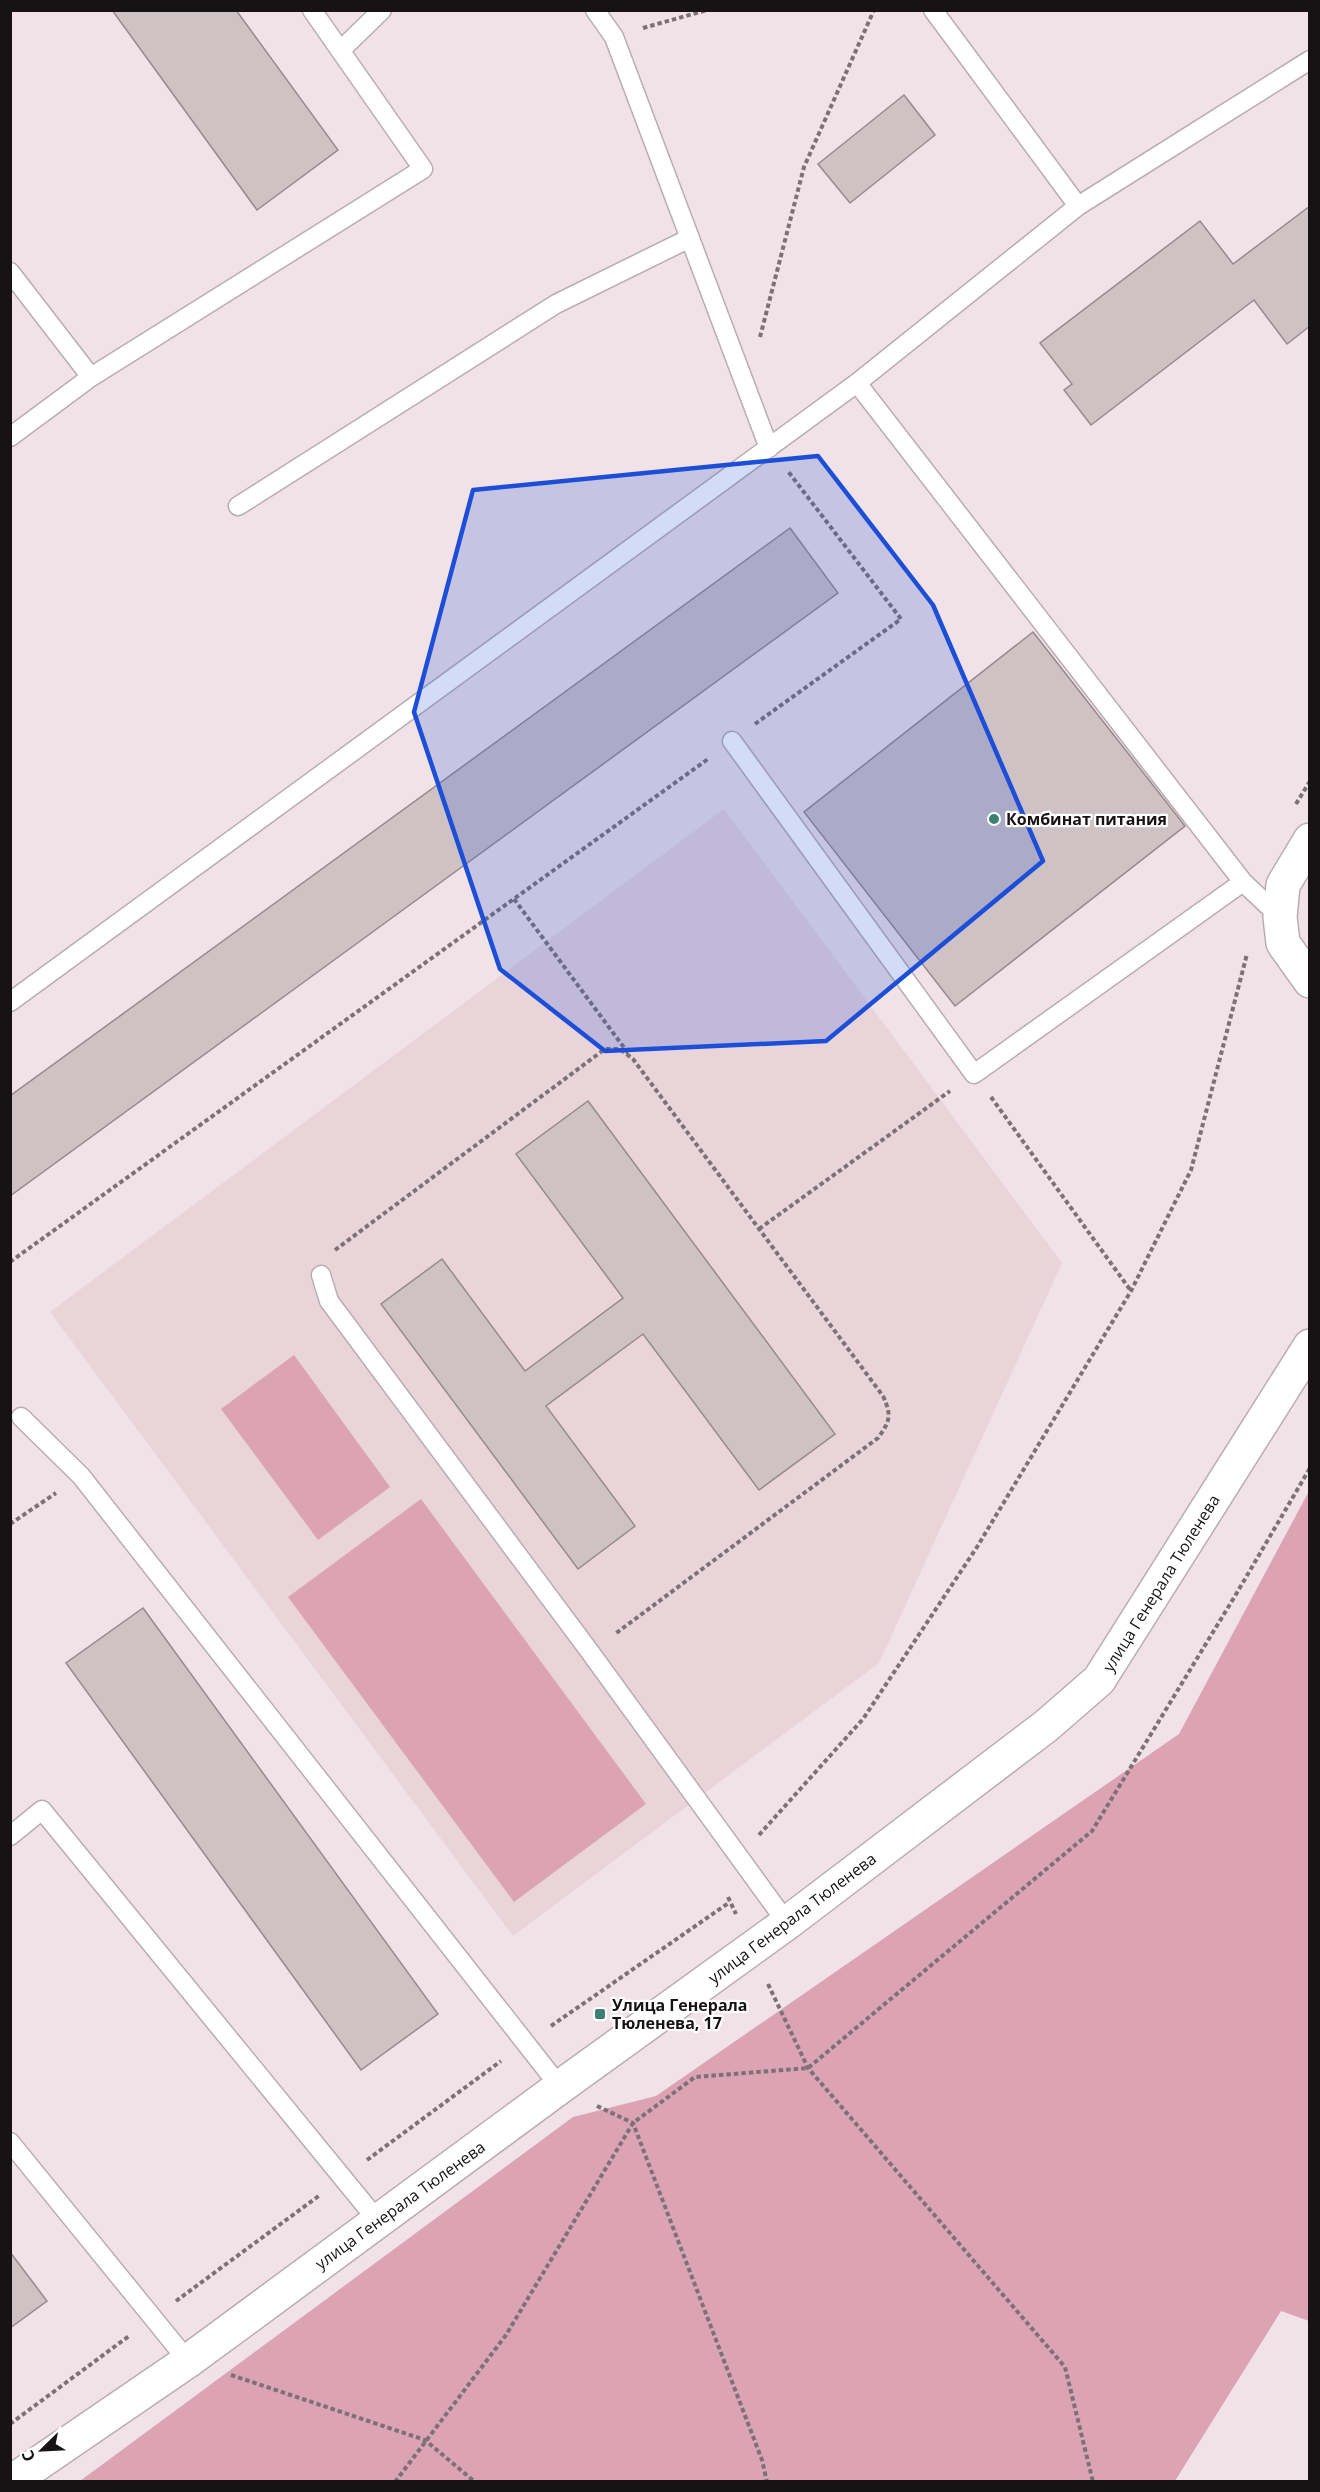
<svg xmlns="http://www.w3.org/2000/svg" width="1320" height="2492" font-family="'Open Sans',sans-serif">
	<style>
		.built { fill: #e9d4da }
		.green { fill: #dca3b5 }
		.building { fill: #cfc2c5; stroke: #968a8d; stroke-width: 1.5 }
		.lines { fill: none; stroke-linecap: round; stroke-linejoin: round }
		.service-casing { stroke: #baadb1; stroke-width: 21 }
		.tertiary-casing { stroke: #baadb1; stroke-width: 36 }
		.path { stroke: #7c7275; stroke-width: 4; stroke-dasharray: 4.5 3; stroke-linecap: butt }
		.service { stroke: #fff; stroke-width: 18 }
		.tertiary { stroke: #fff; stroke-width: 33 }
		.marked { fill: #1d4ed8; fill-opacity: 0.2; stroke: #1d4ed8; stroke-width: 4.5; stroke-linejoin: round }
		.poi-dot { fill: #3d8073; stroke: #fff; stroke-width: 2 }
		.labels { text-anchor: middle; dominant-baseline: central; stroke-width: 4.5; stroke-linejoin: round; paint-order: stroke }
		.poi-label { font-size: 16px; font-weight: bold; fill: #171214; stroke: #fff; text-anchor: start }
		.street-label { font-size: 16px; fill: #171214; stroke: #fff }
	</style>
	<rect width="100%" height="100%" fill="#f0e2e6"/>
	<!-- built -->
	<path class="built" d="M724,809l338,454 -183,400 -366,273 -463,-624z"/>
	<!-- green -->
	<path class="green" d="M294,1355l96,132 -72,53 -97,-131z
		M1309,1491v830l-28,-10 -106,170h-1095l493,-364 83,-21 523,-362z
		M421,1499l225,305 -132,98 -226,-305z"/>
	<!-- building -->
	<path class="building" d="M112,10h124l102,140 -81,60z
		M904,95l31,40 -85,68 -32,-39z
		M1310,206v120l-23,18 -33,-44 -163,125 -27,-35 8,-6 -32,-41 160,-122 33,43z
		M790,528l48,65 -828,603v-100z
		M1033,632l152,194 -230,180 -151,-194z
		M588,1101l247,333 -76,56 -116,-156 -97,72 89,120 -57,43 -197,-265 61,-45 83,112 98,-73 -107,-144z
		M143,1608l295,406 -77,56 -295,-407z
		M10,2252l37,49 -37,27z"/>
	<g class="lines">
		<!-- service casing -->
		<g class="service-casing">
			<path id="service" d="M595,10l19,27 155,411
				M933,10l145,196
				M341,50l41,-40
				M10,272l81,105
				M857,383l386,499 37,35
				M10,437l81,-60 332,-208 -111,-159
				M238,506l318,-202 134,-66
				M732,741l242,333 269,-192
				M10,1002l847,-619 221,-177 232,-146
				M321,1275l8,26 261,351 197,271
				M21,1417l60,59 479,611
				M10,1836l32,-26 336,411
				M10,2142l178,219"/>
		</g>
		<!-- tertiary casing -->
		<g class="tertiary-casing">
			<path id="tertiary" d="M1310,840l-27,45 -3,32 3,26 27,38
				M11,2482l177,-121 372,-274 227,-164 259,-197 53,-46 211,-334"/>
		</g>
		<!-- path -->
		<path class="path" d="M643,28l64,-18
			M760,337l44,-170 70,-157
			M755,724l146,-105 -114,-149
			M1296,804l14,-23
			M514,899l114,154
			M991,1097l140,194
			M759,1229l191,-138
			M335,1250l270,-201h15l13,10 250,337c9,20 7,25 -5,42l-263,196
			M10,1262l698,-503
			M10,1524l46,-31
			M759,1835l104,-116 114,-172 154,-256 60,-121 56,-216
			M728,1897l8,17
			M768,1984l40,84 257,299 28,115
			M551,2026l179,-124
			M597,2106l36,17 129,337 5,22
			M367,2160l134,-99
			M176,2301l144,-106
			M231,2375l194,65 50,42
			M10,2424l119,-88
			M395,2482l111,-147 127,-212 62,-46 113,-9 284,-237 143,-235 75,-128"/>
		<!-- service -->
		<use href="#service" class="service"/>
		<!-- tertiary -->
		<use href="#tertiary" class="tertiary"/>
	</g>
	<!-- marked area -->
	<path class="marked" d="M818,456l115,149 110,256 -217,180 -221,10 -105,-82 -86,-257 59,-222z"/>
	<!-- markers -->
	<g class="poi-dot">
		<circle cx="994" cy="819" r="6"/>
		<rect x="594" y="2008" width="12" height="12" rx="3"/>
	</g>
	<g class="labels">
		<!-- poi labels -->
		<g class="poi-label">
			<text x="1006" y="819">Комбинат питания</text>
			<text x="612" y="2005">Улица Генерала<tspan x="612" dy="18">Тюленева, 17</tspan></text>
		</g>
		<!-- street labels -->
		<g class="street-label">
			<text transform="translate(1161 1583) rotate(-58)">улица Генерала Тюленева</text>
			<text transform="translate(792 1918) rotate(-37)">улица Генерала Тюленева</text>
			<text transform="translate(400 2205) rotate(-36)">улица Генерала Тюленева</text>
		</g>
	</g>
	<!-- border -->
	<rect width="1320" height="2492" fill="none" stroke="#171214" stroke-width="24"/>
	<!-- north arrow -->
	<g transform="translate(42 2450) rotate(246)" stroke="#ffffff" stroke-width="4.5" paint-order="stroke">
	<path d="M0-4.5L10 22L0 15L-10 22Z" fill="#171214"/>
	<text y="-9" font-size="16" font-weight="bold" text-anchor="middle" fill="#171214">С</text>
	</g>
</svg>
